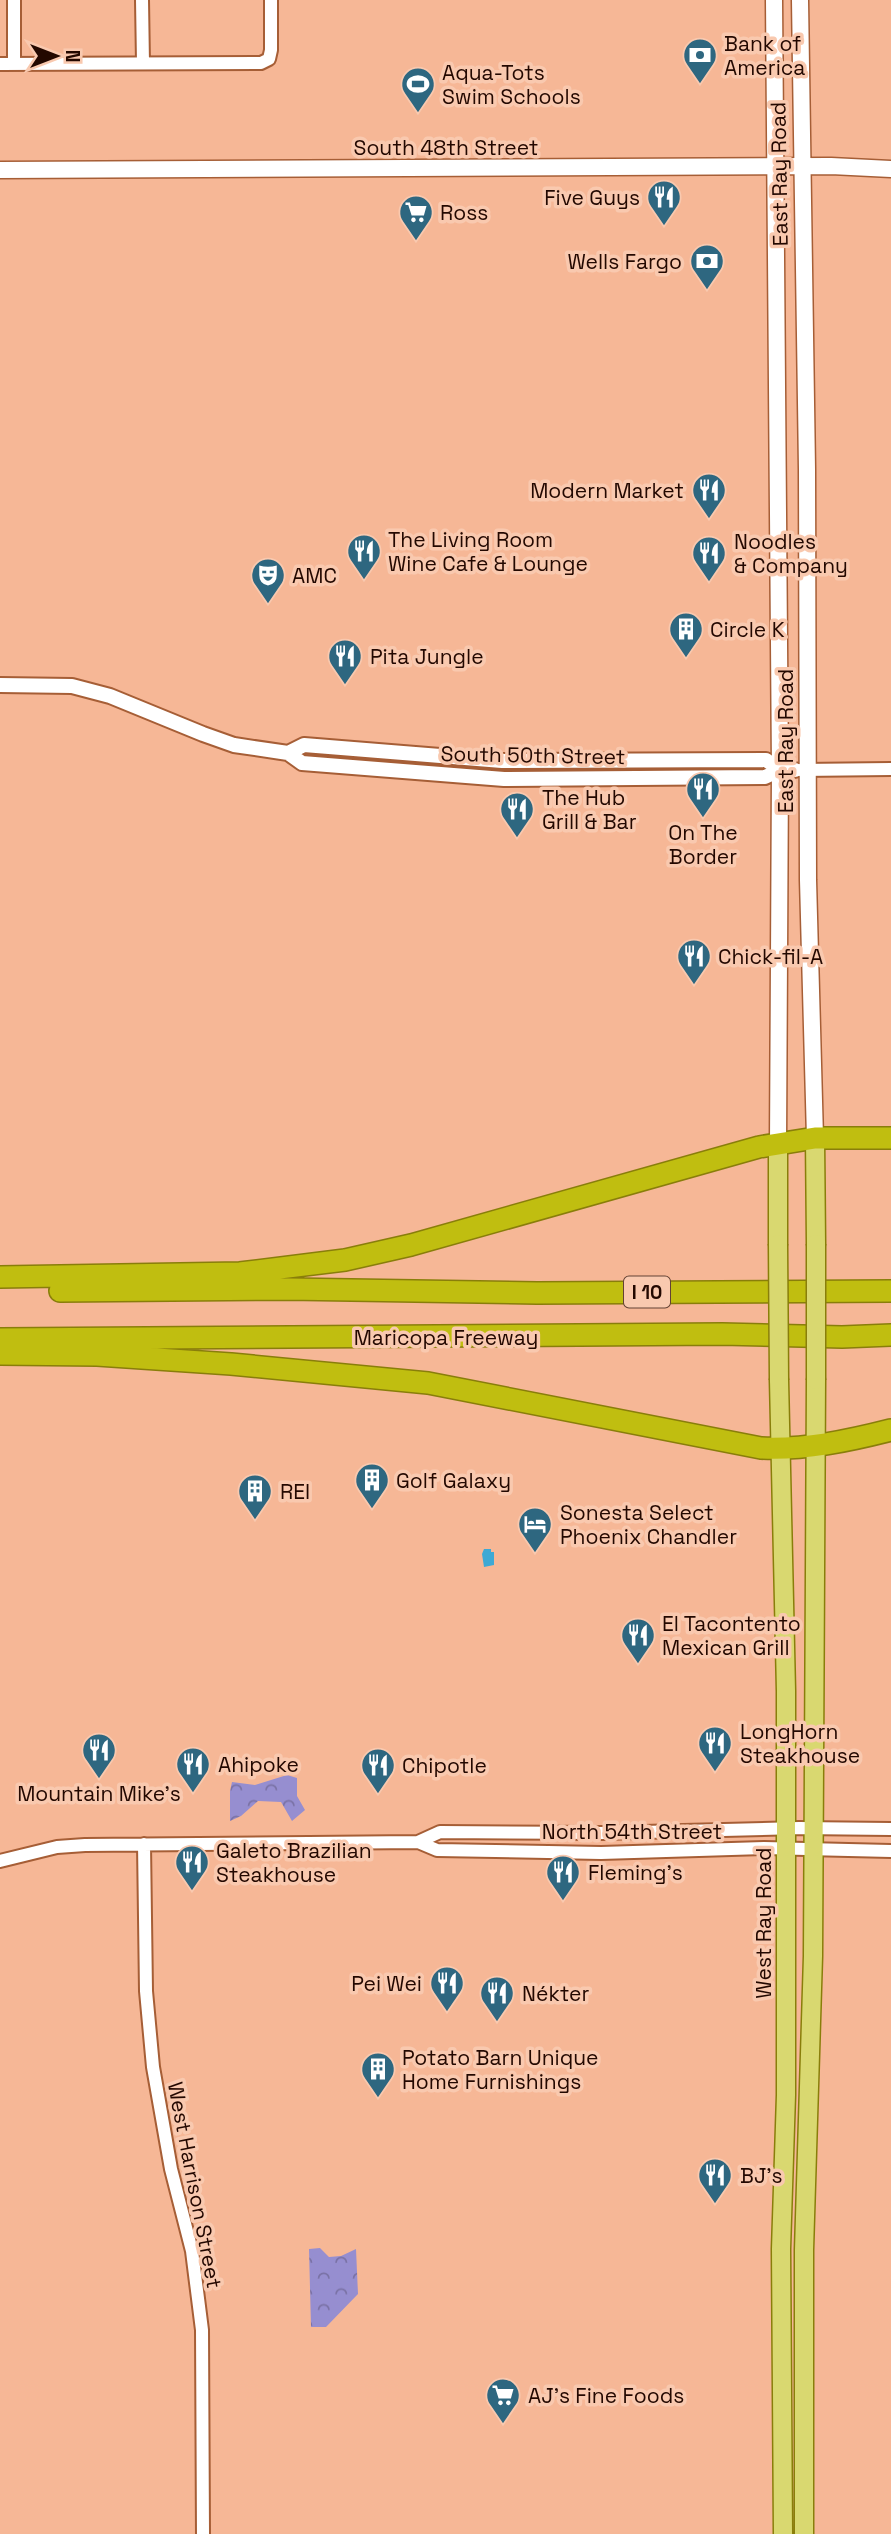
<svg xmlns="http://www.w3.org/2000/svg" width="891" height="2534" font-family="'Space Grotesk',sans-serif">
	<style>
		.forest { fill: url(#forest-crowns) }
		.water { fill: #3ea9d4 }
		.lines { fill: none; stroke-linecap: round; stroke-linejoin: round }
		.minor-casing { stroke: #a65e36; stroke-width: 16 }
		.tertiary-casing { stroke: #a65e36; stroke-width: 18 }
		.secondary-casing { stroke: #a65e36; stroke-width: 19 }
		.primary-casing { stroke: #897e0a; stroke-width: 21 }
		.motorway-casing { stroke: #897e0a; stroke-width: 24 }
		.minor { stroke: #fff; stroke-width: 12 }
		.tertiary { stroke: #fff; stroke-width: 14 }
		.secondary { stroke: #fff; stroke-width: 16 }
		.primary { stroke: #d9d870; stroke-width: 18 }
		.motorway { stroke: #c0be10; stroke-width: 21 }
		.primary-bridge-casing { stroke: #897e0a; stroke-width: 21; stroke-linecap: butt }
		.primary-bridge { stroke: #d9d870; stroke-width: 18 }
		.labels { text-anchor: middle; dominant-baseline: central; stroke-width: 7; stroke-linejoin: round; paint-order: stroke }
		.shield { fill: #f9c9af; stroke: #634234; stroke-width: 2 }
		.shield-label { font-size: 19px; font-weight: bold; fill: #230800 }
		.poi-label { font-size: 21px; fill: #230800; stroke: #f9c9af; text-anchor: start }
		.street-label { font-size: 21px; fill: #230800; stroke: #f9c9af }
	</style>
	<defs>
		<pattern id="forest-crowns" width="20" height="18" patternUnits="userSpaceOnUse" patternTransform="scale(1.75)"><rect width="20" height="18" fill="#968ed0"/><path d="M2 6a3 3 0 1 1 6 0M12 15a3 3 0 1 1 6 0" fill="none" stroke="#7a72a6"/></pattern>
	</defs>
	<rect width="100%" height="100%" fill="#f6b796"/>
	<!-- forest -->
	<path class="forest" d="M287,1775l10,3v18l8,14 -13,11 -11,-19 -23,-1 -17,15 -11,5v-30l2,-9 23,3z
		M320,2248l9,9 12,-1 15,-7 2,45 -32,33h-15l-2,-78z"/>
	<!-- water -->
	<path class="water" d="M484,1549h7v3h3v13l-10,2 -2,-13z"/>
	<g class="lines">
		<!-- minor casing -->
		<g class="minor-casing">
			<path id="minor" d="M14,0v64
				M142,0l1,63
				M0,64l261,-1 8,-4 2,-9v-50
				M800,770l91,-1
				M418,1842l19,8 164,3 163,-5 127,3
				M144,1844l2,147 7,76 18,102 21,82 10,79 1,204
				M0,1861l57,-14 28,-2 333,-3 22,-10 162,1 197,-5 92,1"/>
		</g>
		<!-- tertiary casing -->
		<g class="tertiary-casing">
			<path id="tertiary" d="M0,685l72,1 38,10 93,38 31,11 54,8 14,10 202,16 261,-2 15,-7h15
				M288,753l16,-8 198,16 264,-1 14,10"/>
		</g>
		<!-- secondary casing -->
		<g class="secondary-casing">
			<path id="secondary" d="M774,0l6,770 -2,374
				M800,0l7,469 1,411 7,258
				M0,170l831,-4 60,3"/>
		</g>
		<!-- primary casing -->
		<g class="primary-casing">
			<path id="primary" d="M815,1138l1,106
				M778,1144v100
				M779,1380l7,311v404l-5,154 2,285
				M804,2534v-284l9,-294 3,-576"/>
		</g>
		<!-- motorway casing -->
		<g class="motorway-casing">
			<path id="motorway" d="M0,1277l240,-4 105,-13 66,-15 348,-98 56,-9h76
				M60,1291l228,-2 249,4 354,-2
				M0,1339l722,-5 120,3 49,-2
				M0,1354l97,1 134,9 197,19 333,65c44,2 87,-7 130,-18"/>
		</g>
		<!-- minor -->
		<use href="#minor" class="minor"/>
		<!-- tertiary -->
		<use href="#tertiary" class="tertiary"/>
		<!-- secondary -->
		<use href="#secondary" class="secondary"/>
		<!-- primary -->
		<use href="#primary" class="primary"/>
		<!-- motorway -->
		<use href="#motorway" class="motorway"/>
		<!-- primary-bridge casing -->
		<g class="primary-bridge-casing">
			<path id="primary-bridge" d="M778,1244l1,136
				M816,1244v136"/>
		</g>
		<!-- primary-bridge -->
		<use href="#primary-bridge" class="primary-bridge"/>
	</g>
	<!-- icons -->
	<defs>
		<g id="bank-pin" transform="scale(1.75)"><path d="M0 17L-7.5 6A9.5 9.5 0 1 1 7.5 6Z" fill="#2e6780" stroke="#f9c9af"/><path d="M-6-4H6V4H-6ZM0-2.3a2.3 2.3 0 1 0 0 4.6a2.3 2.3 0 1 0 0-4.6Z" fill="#fff"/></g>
		<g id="stadium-pin" transform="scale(1.75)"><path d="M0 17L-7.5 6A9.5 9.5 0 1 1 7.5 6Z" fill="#2e6780" stroke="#f9c9af"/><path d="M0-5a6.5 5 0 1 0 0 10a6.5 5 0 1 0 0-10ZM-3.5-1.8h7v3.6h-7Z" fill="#fff"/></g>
		<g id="restaurant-pin" transform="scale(1.75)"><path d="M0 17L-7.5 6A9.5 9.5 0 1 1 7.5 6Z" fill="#2e6780" stroke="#f9c9af"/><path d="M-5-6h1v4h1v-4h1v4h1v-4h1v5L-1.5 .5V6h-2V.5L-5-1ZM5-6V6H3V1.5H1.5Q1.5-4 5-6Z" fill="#fff"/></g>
		<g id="supermarket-pin" transform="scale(1.75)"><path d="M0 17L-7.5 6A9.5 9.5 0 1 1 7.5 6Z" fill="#2e6780" stroke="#f9c9af"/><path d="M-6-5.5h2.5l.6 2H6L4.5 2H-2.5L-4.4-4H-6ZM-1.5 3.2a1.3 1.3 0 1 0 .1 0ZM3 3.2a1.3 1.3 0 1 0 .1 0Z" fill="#fff"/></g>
		<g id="theatre-pin" transform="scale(1.75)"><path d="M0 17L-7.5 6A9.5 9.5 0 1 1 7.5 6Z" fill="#2e6780" stroke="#f9c9af"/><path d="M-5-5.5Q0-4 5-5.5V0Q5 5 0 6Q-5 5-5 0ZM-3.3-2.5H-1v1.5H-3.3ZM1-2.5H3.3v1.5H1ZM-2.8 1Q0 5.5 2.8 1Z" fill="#fff"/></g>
		<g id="building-pin" transform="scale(1.75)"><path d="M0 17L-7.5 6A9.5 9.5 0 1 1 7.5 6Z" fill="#2e6780" stroke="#f9c9af"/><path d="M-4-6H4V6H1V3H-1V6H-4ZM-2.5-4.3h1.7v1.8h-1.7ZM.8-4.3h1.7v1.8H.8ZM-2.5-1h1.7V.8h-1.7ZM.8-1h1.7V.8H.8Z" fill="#fff"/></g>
		<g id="hotel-pin" transform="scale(1.75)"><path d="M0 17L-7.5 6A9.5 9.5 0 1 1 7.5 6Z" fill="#2e6780" stroke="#f9c9af"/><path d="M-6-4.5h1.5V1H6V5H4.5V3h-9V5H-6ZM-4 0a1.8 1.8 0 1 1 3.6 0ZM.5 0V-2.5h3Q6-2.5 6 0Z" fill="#fff"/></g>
	</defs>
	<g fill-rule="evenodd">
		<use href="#bank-pin" x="700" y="55"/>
		<use href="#stadium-pin" x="418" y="84"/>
		<use href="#restaurant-pin" x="664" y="197"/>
		<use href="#supermarket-pin" x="416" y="212"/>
		<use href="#bank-pin" x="707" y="261"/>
		<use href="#restaurant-pin" x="709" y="490"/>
		<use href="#restaurant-pin" x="364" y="551"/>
		<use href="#restaurant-pin" x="709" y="553"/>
		<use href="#theatre-pin" x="268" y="575"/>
		<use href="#building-pin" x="686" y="629"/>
		<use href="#restaurant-pin" x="345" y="656"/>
		<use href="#restaurant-pin" x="703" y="789"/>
		<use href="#restaurant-pin" x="517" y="809"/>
		<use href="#restaurant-pin" x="694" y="956"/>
		<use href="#building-pin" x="372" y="1480"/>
		<use href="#building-pin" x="255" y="1491"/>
		<use href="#hotel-pin" x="535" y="1524"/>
		<use href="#restaurant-pin" x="638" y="1635"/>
		<use href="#restaurant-pin" x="715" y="1743"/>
		<use href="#restaurant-pin" x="99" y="1750"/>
		<use href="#restaurant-pin" x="193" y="1764"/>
		<use href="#restaurant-pin" x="378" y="1765"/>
		<use href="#restaurant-pin" x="192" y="1862"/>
		<use href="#restaurant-pin" x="563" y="1872"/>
		<use href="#restaurant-pin" x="447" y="1983"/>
		<use href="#restaurant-pin" x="497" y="1993"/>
		<use href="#building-pin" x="378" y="2069"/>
		<use href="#restaurant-pin" x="715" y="2175"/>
		<use href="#supermarket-pin" x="503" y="2395"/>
	</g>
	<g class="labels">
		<!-- shield labels -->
		<rect class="shield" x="624" y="1276.5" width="46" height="31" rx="5"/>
		<g class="shield-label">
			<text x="647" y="1292">I 10</text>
		</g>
		<!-- poi labels -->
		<g class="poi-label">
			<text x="724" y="43">Bank of<tspan x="724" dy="24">America</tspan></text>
			<text x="442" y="72">Aqua-Tots<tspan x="442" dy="24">Swim Schools</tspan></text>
			<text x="640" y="197" text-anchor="end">Five Guys</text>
			<text x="440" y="212">Ross</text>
			<text x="682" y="261" text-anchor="end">Wells Fargo</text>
			<text x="684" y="490" text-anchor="end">Modern Market</text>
			<text x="388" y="539">The Living Room<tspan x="388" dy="24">Wine Cafe &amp; Lounge</tspan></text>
			<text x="734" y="541">Noodles<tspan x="734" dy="24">&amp; Company</tspan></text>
			<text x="292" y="575">AMC</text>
			<text x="710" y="629">Circle K</text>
			<text x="370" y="656">Pita Jungle</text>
			<text x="542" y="797">The Hub<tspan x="542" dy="24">Grill &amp; Bar</tspan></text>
			<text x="703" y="832" text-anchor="middle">On The<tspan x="703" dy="24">Border</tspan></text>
			<text x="718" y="956">Chick-fil-A</text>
			<text x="396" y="1480">Golf Galaxy</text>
			<text x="280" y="1491">REI</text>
			<text x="560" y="1512">Sonesta Select<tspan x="560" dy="24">Phoenix Chandler</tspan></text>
			<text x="662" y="1623">El Tacontento<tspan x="662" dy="24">Mexican Grill</tspan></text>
			<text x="740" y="1731">LongHorn<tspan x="740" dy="24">Steakhouse</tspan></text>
			<text x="218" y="1764">Ahipoke</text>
			<text x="402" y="1765">Chipotle</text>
			<text x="99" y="1793" text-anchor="middle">Mountain Mike's</text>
			<text x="216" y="1850">Galeto Brazilian<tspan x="216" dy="24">Steakhouse</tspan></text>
			<text x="588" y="1872">Fleming's</text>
			<text x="422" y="1983" text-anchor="end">Pei Wei</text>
			<text x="522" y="1993">Nékter</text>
			<text x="402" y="2057">Potato Barn Unique<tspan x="402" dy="24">Home Furnishings</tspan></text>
			<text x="740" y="2175">BJ's</text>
			<text x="528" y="2395">AJ’s Fine Foods</text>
		</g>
		<!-- street labels -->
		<g class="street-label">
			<text x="446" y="147">South 48th Street</text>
			<text transform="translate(779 174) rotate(-91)">East Ray Road</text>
			<text transform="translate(785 741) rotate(-90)">East Ray Road</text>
			<text transform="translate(533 755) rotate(1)">South 50th Street</text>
			<text x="446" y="1337">Maricopa Freeway</text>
			<text x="632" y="1831">North 54th Street</text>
			<text transform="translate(763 1923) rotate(-90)">West Ray Road</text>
			<text transform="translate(195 2185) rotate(79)">West Harrison Street</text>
		</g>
	</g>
	<!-- north arrow -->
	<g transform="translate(56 56) rotate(90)" stroke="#f9c9af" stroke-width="5" paint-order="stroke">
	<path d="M0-5L12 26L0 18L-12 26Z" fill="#230800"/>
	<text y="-10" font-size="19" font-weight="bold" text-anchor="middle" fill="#230800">N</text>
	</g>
</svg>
